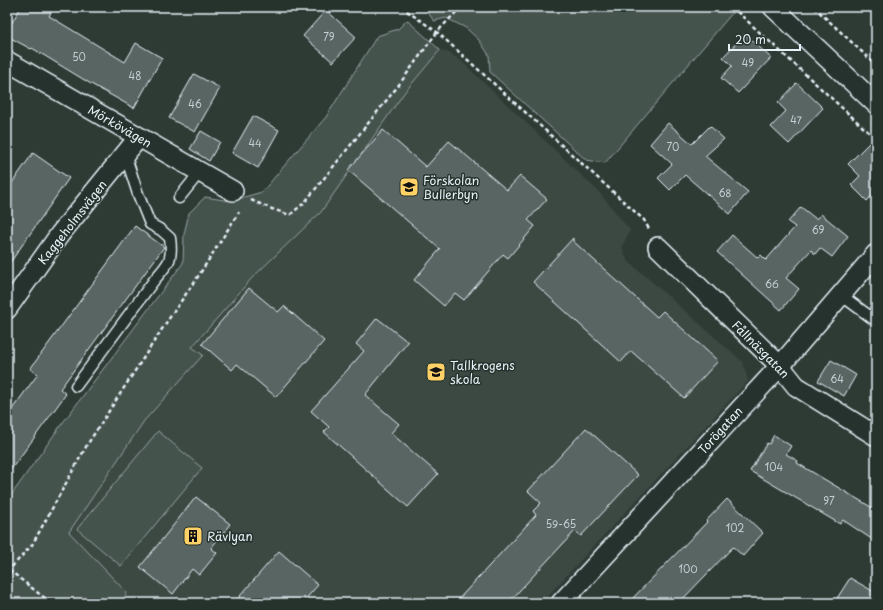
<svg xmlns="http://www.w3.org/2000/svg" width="883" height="610" font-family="'Playpen Sans',sans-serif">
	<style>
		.built { fill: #3b4843 }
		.green { fill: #45524e; stroke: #96a2a3 }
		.building { fill: #596563; stroke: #e8f1f8 }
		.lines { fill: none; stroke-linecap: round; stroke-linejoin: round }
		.service-casing { stroke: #e8f1f8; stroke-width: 13 }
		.minor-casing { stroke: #e8f1f8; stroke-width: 22 }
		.path { stroke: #e8f1f8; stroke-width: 2.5; stroke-dasharray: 4 3; stroke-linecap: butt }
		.service { stroke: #26332d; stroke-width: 10 }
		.minor { stroke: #26332d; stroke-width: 19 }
		.labels { text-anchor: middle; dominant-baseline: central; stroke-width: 3; stroke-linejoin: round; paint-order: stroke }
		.number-label { font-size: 10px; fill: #c4ced3 }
		.street-label { font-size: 12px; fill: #e8f1f8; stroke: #26332d }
		.poi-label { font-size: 12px; fill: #e8f1f8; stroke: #26332d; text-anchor: start }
	</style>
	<rect width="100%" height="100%" fill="#2e3b35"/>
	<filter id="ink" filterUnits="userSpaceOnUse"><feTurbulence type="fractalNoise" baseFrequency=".025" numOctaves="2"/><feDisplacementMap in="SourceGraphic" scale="8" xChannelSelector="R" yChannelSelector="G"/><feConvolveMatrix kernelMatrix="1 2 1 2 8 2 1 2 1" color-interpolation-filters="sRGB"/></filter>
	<g filter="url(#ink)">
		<!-- built -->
		<path class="built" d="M440,50l9,3 11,7 138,131 32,39 -8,17 5,13 116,102 5,19 -207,222h-467l-58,-47z"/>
		<!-- green -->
		<path class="green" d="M424,7h301l8,5 -128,151 -19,-3 -96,-88 -1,-17 -10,-15 -13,-12 -20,-10 -12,3z
			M407,20l33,30 -36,43 -83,119 -69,66 -60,69 11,8 -59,66 -75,111 58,61 -6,10h-114v-102l54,-76 122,-162 1,-29 5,-21 16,-16 25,4 32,-9 64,-75 51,-81 21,-7z
			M158,431l44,37 -81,98 -44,-37z"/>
		<!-- building -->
		<path class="building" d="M21,7h33l-5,9 76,46 11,-19 26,15 -28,50 -43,-24 -59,-36 -1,1 -24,-13v-5z
			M326,10l30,27 -23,25 -30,-26z
			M745,34l26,24 -33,35 -17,-15 11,-12 -9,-9z
			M194,74l26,14 -25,44 -26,-14z
			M797,83l26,25 -34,36 -18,-17 15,-16 -8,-8z
			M253,116l26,14 -21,38 -26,-15z
			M668,123l24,21 18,-18 14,13 -19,17 43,36 -18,22 -45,-39 -15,15 -12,-12 14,-14 -22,-20z
			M383,130l43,37 23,-26 58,49 13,-14 27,23 -19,21 7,6 -27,32 -5,-4 -39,46 -9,-7 -11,13 -30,-26 26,-31 -92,-79z
			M201,131l19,11 -11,19 -19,-12z
			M876,136v55l-9,10 -16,-16 9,-9 -12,-12z
			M33,153l36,25 -62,89v-77z
			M801,207l15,12 5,-5 27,22 -16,21 -12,-9 -5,6 -4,-4 -25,28 13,11 -18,21 -64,-58 15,-17 26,23 3,-3 5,5 29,-33 -7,-5z
			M135,226l29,21 -104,142 6,5 -59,81v-59l31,-42 -8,-5z
			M573,238v3l84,76 6,-6 55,50 -34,37 -53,-47 -10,11 -88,-80z
			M249,288l29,24 6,-6 40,35 -48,56 -39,-33 -5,6 -30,-26z
			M377,318l31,24 -43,53 34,29 -8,9 47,41 -30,33 -84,-75 5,-5 -18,-16 53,-60 -8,-7z
			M831,360l25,15 -12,21 -26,-15z
			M586,428l52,47 -57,61 -6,-5 -67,72h-53l81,-88 -3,-4 8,-8 -13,-12z
			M774,435l17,11 -5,8 12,7 -1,2 79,47v32l-33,-22 -3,4 -90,-53 17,-28 2,1z
			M196,497l34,27 -19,24 6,5 -18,22 -7,-6 -19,25 -33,-27z
			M727,499l36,34 -20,23 -10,-9 -54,56h-51l79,-81 -1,-1z
			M279,551l39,34 -16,18h-68z
			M850,578l26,15v10h-42z"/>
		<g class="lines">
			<!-- service casing -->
			<g class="service-casing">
				<path id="service" d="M179,198l21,-26
					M841,295l35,26
					M76,386l79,-107c14,-16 18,-19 15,-41l-9,-8 -11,-6 -12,-30 -13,-40"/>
			</g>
			<!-- minor casing -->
			<g class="minor-casing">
				<path id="minor" d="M773,7l103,97
					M7,61l226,130
					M658,247l122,119 16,20 80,50
					M7,309l53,-75 79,-97
					M561,603l219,-237 96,-112"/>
			</g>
			<!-- path -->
			<path class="path" d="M401,7l36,25 207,188 5,9
				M732,7l144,132
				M814,7l62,58
				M251,200l21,9 18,6 15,-13 93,-116 39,-54 24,-25
				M9,570l33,26 12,7
				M7,572l25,-27 55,-100 79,-122 33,-48 40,-63"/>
			<!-- service -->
			<use href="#service" class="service"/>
			<!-- minor -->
			<use href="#minor" class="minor"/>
		</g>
	</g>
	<!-- icons -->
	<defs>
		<g id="school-square" transform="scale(1)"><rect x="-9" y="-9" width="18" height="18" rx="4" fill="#ffd166" stroke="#26332d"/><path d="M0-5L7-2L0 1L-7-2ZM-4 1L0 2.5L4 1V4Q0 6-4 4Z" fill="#111"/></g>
		<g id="building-square" transform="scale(1)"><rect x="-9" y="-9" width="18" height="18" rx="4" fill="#ffd166" stroke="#26332d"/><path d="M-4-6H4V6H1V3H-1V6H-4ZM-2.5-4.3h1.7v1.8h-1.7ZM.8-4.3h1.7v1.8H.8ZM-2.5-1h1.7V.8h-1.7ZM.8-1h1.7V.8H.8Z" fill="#111"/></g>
	</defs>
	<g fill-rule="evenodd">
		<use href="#school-square" x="409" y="187"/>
		<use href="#school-square" x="436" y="372"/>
		<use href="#building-square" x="193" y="536"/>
	</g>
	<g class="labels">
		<!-- number labels -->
		<g class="number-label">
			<text x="329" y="36">79</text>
			<text x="79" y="56">50</text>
			<text x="748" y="62">49</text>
			<text x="135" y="75">48</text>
			<text x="195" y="103">46</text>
			<text x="796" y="119">47</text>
			<text x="255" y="142">44</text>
			<text x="673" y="146">70</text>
			<text x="725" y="192">68</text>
			<text x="818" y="229">69</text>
			<text x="772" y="283">66</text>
			<text x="837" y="378">64</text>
			<text x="774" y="466">104</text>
			<text x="829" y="500">97</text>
			<text x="561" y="523">59-65</text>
			<text x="735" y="527">102</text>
			<text x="688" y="568">100</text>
		</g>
		<!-- street labels -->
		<g class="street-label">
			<text transform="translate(120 126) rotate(30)">Mörkövägen</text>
			<text transform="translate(72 222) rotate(-52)">Kaggeholmsvägen</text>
			<text transform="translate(761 349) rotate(45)">Fållnäsgatan</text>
			<text transform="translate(720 430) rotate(-48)">Torögatan</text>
		</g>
		<!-- poi labels -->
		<g class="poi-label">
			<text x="423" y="180">Förskolan<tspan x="423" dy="14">Bullerbyn</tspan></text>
			<text x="450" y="365">Tallkrogens<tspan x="450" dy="14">skola</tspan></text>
			<text x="207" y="536">Rävlyan</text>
		</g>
	</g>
	<!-- margin -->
	<rect width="883" height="610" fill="none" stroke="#26332d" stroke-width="24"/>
	<rect x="12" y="12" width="859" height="586" fill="none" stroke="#e8f1f8" stroke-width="1.5" filter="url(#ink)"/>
	<!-- scale -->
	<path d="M729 44v6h71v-6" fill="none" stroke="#e8f1f8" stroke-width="2"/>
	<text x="735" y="44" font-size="12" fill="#e8f1f8" stroke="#26332d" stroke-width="3" paint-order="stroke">20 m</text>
</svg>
